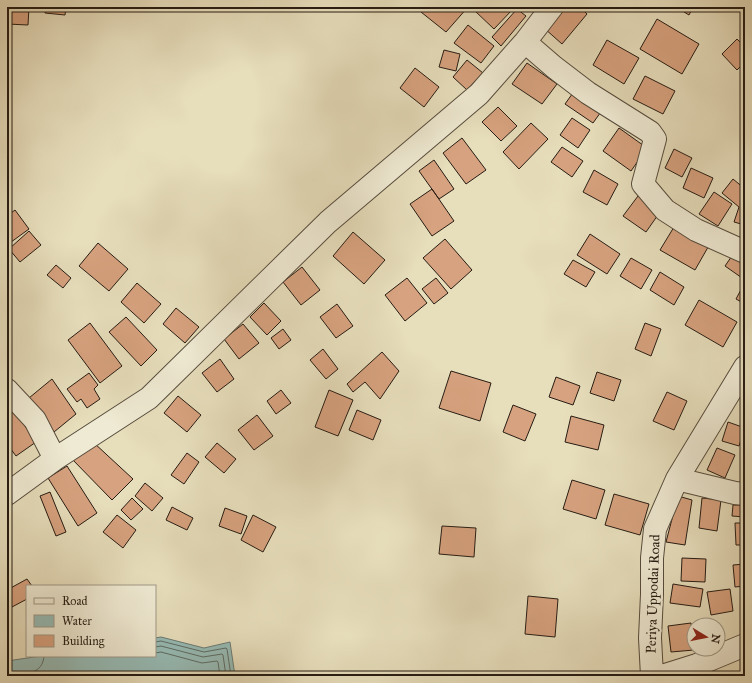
<svg xmlns="http://www.w3.org/2000/svg" width="752" height="683" font-family="'IM FELL Great Primer',serif">
	<style>
		.water { fill: #97bbb5; stroke: #6a7b74 }
		.lines { fill: none; stroke-linecap: round; stroke-linejoin: round }
		.shore { stroke: #5e6c64; stroke-width: 1 }
		.building { fill: #d7a27f; stroke: #261c13 }
		.minor-casing { stroke: #564c3d; stroke-width: 24 }
		.minor { stroke: #efead3; stroke-width: 22 }
		.labels { text-anchor: middle; dominant-baseline: central; stroke-width: 4; stroke-linejoin: round; paint-order: stroke }
		.street-label { font-size: 14px; fill: #261c13; stroke: #efead3 }
	</style>
	<rect width="100%" height="100%" fill="#e7debc"/>
	<filter id="stains"><feTurbulence type="fractalNoise" baseFrequency=".005" numOctaves="4"/><feColorMatrix values="0 0 0 0 .2 0 0 0 0 .09 0 0 0 0 .02 0 0 0 .5 -.17"/></filter>
	<radialGradient id="worn" r=".72"><stop offset=".6" stop-color="#630" stop-opacity="0"/><stop offset="1" stop-color="#630" stop-opacity=".3"/></radialGradient>
	<!-- water -->
	<path class="water" d="M161,637l43,11 26,-6 5,34h-228v-15l34,-5h114v-18z"/>
	<g class="lines">
		<!-- shore -->
		<path class="shore" d="M155,642l6,-1 43,11 22,-4 1,1 4,27
			M155,647l6,-1 42,11 19,-3 1,1 3,21
			M155,653l6,-1 41,11 15,-2 1,1 2,14
			M10,676c14,-2 33,-1 34,-20"/>
	</g>
	<!-- building -->
	<path class="building" d="M7,7h22l-1,18 -21,-1z
		M45,7h21l-1,8 -20,-2z
		M425,7h43l-22,25 -25,-20z
		M478,7h31l3,3 -18,19 -19,-18z
		M562,7h18l7,7 -25,30 -18,-16z
		M676,7h17l-4,8z
		M517,9l9,7 -25,30 -9,-9z
		M657,19l42,25 -17,30 -42,-25z
		M468,25l26,21 -13,17 -27,-20z
		M737,39l8,8v15l-8,8 -15,-16z
		M607,40l32,18 -15,26 -31,-19z
		M444,50l16,4 -4,17 -17,-4z
		M467,60l16,13 -16,17 -14,-13z
		M527,63l30,21 -15,20 -30,-20z
		M415,68l24,19 -15,20 -24,-19z
		M645,76l30,15 -12,23 -30,-15z
		M575,90l28,19 -10,14 -28,-19z
		M498,107l19,19 -16,15 -19,-19z
		M572,118l18,12 -12,18 -18,-13z
		M531,123l17,16 -29,30 -16,-17z
		M619,128l28,20 -16,23 -28,-20z
		M462,138l24,32 -20,14 -23,-31z
		M562,147l21,14 -11,16 -21,-15z
		M674,149l18,9 -10,19 -17,-9z
		M434,160l20,29 -15,10 -20,-28z
		M691,168l22,10 -9,20 -21,-10z
		M594,170l24,14 -11,21 -24,-13z
		M733,179l12,10v36l-11,-3 5,-15 -17,-14z
		M432,189l22,32 -22,15 -22,-32z
		M714,192l18,12 -14,22 -19,-12z
		M638,196l22,16 -14,20 -23,-16z
		M15,210l14,19 -22,16v-29z
		M677,222l34,20 -16,28 -35,-20z
		M29,231l12,14 -21,17 -11,-13z
		M353,232l32,28 -21,24 -31,-28z
		M590,234l30,20 -13,20 -30,-19z
		M445,239l27,31 -21,19 -28,-31z
		M98,243l30,26 -19,22 -30,-25z
		M736,250l9,6v24l-20,-14z
		M631,258l21,12 -11,19 -21,-13z
		M573,260l22,12 -9,15 -22,-13z
		M56,265l15,13 -8,10 -16,-13z
		M302,267l18,23 -19,15 -18,-23z
		M660,272l24,15 -10,18 -24,-15z
		M407,278l20,25 -22,18 -20,-26z
		M436,278l12,15 -14,11 -12,-15z
		M137,283l24,21 -17,19 -23,-21z
		M744,284l1,1v19l-9,-5z
		M699,300l38,22 -14,25 -38,-22z
		M264,303l17,18 -14,14 -17,-18z
		M337,304l16,22 -17,12 -16,-21z
		M176,308l23,19 -14,16 -22,-19z
		M126,317l31,33 -16,16 -32,-34z
		M90,323l32,43 -22,17 -32,-43z
		M645,323l16,6 -10,27 -16,-7z
		M243,324l16,19 -20,16 -15,-20z
		M283,329l8,11 -12,9 -8,-11z
		M323,349l15,20 -12,10 -16,-19z
		M382,352l17,19 -19,28 -15,-17 -12,10 -6,-8z
		M220,359l14,20 -17,13 -15,-19z
		M451,371l40,12 -11,38 -41,-13z
		M597,372l24,8 -7,21 -24,-8z
		M89,373l9,12 -4,4 6,10 -13,9 -6,-9 -4,3 -10,-13z
		M556,377l24,9 -7,19 -24,-8z
		M52,379l24,35 -22,18 -25,-34z
		M281,390l10,13 -15,11 -9,-13z
		M329,390l24,10 -15,36 -23,-9z
		M667,392l20,9 -13,29 -21,-9z
		M178,396l23,19 -14,17 -23,-19z
		M513,405l23,9 -11,27 -22,-9z
		M14,410l22,32 -20,14 -9,-12v-29z
		M357,410l24,10 -8,20 -24,-10z
		M257,415l16,21 -19,14 -16,-20z
		M571,416l33,9 -6,25 -33,-8z
		M728,422l17,6 -6,18 -17,-5z
		M93,442l40,37 -21,21 -42,-43z
		M217,443l19,16 -12,14 -19,-16z
		M717,448l18,7 -10,23 -18,-8z
		M187,453l12,9 -15,22 -13,-9z
		M67,466l30,47 -19,13 -30,-48z
		M572,480l33,10 -9,29 -33,-10z
		M145,483l18,15 -11,13 -17,-15z
		M50,492l16,40 -10,4 -16,-40z
		M614,494l35,10 -9,31 -35,-10z
		M678,496l14,4 -7,45 -19,-3z
		M132,498l11,11 -12,11 -10,-10z
		M702,498l19,2 -4,31 -18,-3z
		M733,505h12v12l-13,-1z
		M172,507l21,11 -6,12 -21,-10z
		M225,508l22,8 -6,18 -22,-8z
		M117,515l19,15 -13,18 -20,-16z
		M253,515l23,12 -13,25 -22,-12z
		M735,523h10v22h-9z
		M442,526l34,2 -2,29 -35,-3z
		M682,558l24,1 -1,23 -24,-1z
		M745,564v22l-10,1 -2,-22z
		M27,579l5,7h-5v13l-15,8 -5,-9v-8z
		M673,584l30,5 -3,18 -30,-4z
		M730,589l3,22 -22,4 -4,-23z
		M528,596l30,3 -3,38 -30,-3z
		M691,623l3,27 -23,2 -3,-26z"/>
	<g class="lines">
		<!-- minor casing -->
		<g class="minor-casing">
			<path id="minor" d="M525,42l29,25 34,26 62,39 5,7 -12,45 22,26 31,20 49,22
				M7,390l28,30 20,39 94,-61 179,-176 151,-128 46,-52 27,-35
				M677,479l58,14 10,1
				M7,494l48,-35
				M652,676l-2,-38 2,-44v-36l3,-29 22,-50 68,-112
				M662,676l35,-11 48,-20"/>
		</g>
		<!-- minor -->
		<use href="#minor" class="minor"/>
	</g>
	<g class="labels">
		<!-- street labels -->
		<g class="street-label">
			<text transform="translate(653 594) rotate(-88)">Periya Uppodai Road</text>
		</g>
	</g>
	<!-- margin -->
	<rect width="752" height="683" fill="none" stroke="#e7debc" stroke-width="24"/>
	<rect x="8" y="8" width="736" height="667" fill="none" stroke="#261c13" stroke-width="2"/>
	<rect x="12" y="12" width="728" height="659" fill="none" stroke="#261c13"/>
	<!-- legend -->
	<rect x="26" y="585" width="130" height="72" fill="#efead3" stroke="#9f9886"/>
	<rect x="34" y="598" width="20" height="6" fill="#efead3" stroke="#9f9886"/>
	<text x="62" y="605" font-size="12" fill="#261c13">Road</text>
	<rect x="34" y="615" width="20" height="12" fill="#97bbb5" stroke="#9f9886"/>
	<text x="62" y="625" font-size="12" fill="#261c13">Water</text>
	<rect x="34" y="635" width="20" height="12" fill="#d7a27f" stroke="#9f9886"/>
	<text x="62" y="645" font-size="12" fill="#261c13">Building</text>
	<!-- north arrow -->
	<g transform="translate(706 637) rotate(100)"><circle r="19" fill="#efead3" stroke="#9f9886"/>
	<path d="M0-3L7 15L0 10L-7 15Z" fill="#8f2418"/>
	<text y="-6" font-size="11" font-weight="bold" text-anchor="middle" fill="#261c13">N</text>
	</g>
	<rect width="100%" height="100%" filter="url(#stains)"/>
	<rect width="100%" height="100%" fill="url(#worn)"/>
</svg>
